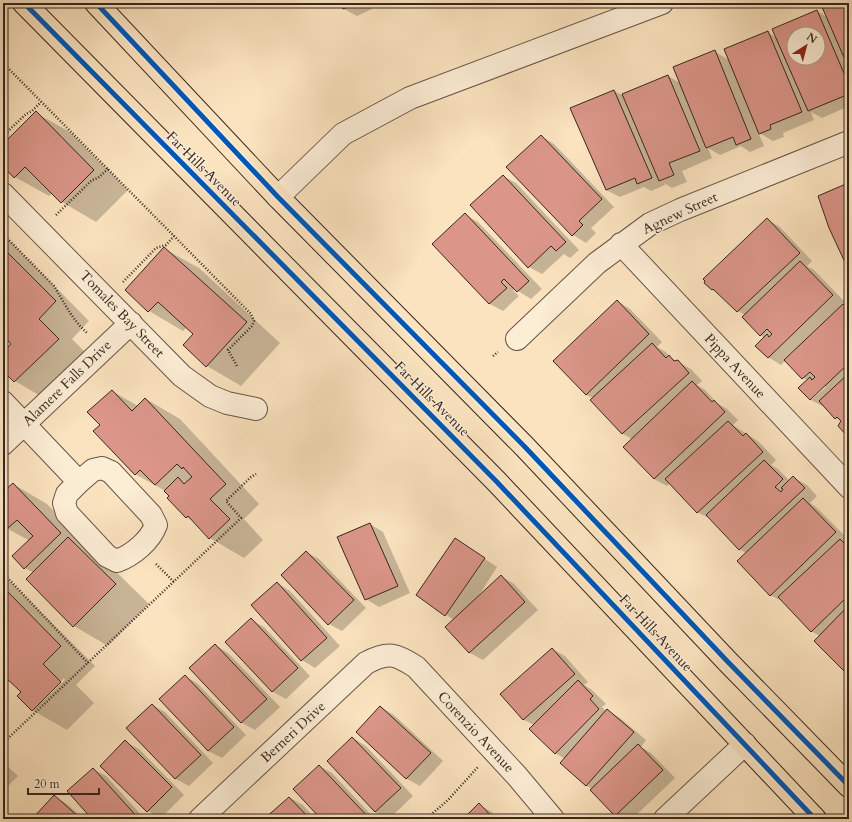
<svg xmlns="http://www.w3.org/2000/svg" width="852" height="822" font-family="Cardo,serif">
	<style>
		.shadow { fill: #0003; fill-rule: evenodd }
		.building { fill: #db9689; stroke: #362620; fill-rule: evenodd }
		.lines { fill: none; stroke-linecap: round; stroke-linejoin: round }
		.minor-casing { stroke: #675548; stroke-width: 24 }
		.major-casing { stroke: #362620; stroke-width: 24 }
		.path { stroke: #362620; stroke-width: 2.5; stroke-dasharray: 1 2; stroke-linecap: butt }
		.minor { stroke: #fcedd5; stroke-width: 22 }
		.major { stroke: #fbe3bf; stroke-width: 22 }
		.cycleway-casing { stroke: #fcedd5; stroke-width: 8 }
		.cycleway { stroke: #0057b8; stroke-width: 5 }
		.labels { text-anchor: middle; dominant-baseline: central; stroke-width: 3; stroke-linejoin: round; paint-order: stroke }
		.street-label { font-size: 14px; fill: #362620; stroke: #fcedd5 }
	</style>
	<rect width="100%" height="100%" fill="#fbe3bf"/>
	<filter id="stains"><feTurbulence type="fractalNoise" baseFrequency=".005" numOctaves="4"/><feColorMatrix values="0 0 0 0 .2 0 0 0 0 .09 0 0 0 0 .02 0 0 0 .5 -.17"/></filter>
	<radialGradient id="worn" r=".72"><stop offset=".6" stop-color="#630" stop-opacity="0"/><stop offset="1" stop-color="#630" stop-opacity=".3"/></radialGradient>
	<!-- shadow -->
	<path class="shadow" d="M341,3h29l2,6 -15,7 -13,-7z
		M835,3h14v103l-27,12 -11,-6 3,8 -31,13 1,4 -11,4 -15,-9 6,14 -14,6 -9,-6 -21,9 -12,-7 4,10 -30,13 5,11 -15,6 -8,-5 1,2 -14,6 -7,-4 -24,10 -14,-7 -34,-81 42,-18 8,4 46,-19 12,7 35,-31 14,8 38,-28 10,6 40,-27 11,7zM794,34h24v24h-24z
		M36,113l34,19 58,58 -32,32 -34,-20 -9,-9 -4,3 -34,-19 -12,-12v-20z
		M541,136l13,8 60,63 -23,21 5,5 -10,10 -13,-8z
		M503,176l13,7 63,67 -9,8 -6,-4 -22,20 -13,-7z
		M465,215l13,7 64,67 -11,10 -16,-10 -2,1 6,6 -16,15 -13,-7 -56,-60z
		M767,219l13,8 32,34 -5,5 7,4 32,33 -2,2 5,3v128l-10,-10 3,-4 -6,-4 -11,-12 -1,1 -13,-7 15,-13 -23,-9 -17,-18 -5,5 -13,-8 -3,-19 -5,-3 -15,-20 -7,-4 -17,-17 -9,-4z
		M3,234l86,87 -17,18 20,20 -43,42 -34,-20 -12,-12v-15l10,-10 -10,-10z
		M165,249l34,19 81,75 -39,43 -34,-20 -13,-32 -7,-7 -4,4 -34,-20z
		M617,301l13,8 32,33 -5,5 9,5 5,6 20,11 11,12 -5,4 8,5 13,14 9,5 11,11 -5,5 26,17 17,18 -5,5 7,4 12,12 3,-4 14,8 10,11 -7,7 6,4 33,33 -3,3 3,2v129l-29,-38 -9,-5 -27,-29 -14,-7 -24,-42 -7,-4 -28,-30 -14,-7 -27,-29 -3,3 -13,-7 -22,-40 -9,-5 -31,-34 1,-2 -7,-3z
		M112,391l26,15 8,-7 34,20 79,85 -15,15 19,21 -19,18 -34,-20 -15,-16 -9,-5 -19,-25 -32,-18 -34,-49z
		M3,416l13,14 -13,13z
		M13,484l34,20 48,49 7,5 47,46 -41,42 -34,-20 -40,-53 -9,-5 5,-27 -22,-12 -5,-6v-29z
		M370,524l13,8 27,61 -31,14 -13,-8z
		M455,539l42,28 -21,33 25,-24 13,8 24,26 -55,50 -13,-7 -24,-26 8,-7 -37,-25z
		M306,552l13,7 47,49 -24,23 -13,-7z
		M3,578l9,5 83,83 -19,19 18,18 -27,27 -35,-20 -10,-18 -19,-19zM64,678l1,2 -22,21 -1,-1z
		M277,583l13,8 50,55 -25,22 -13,-8 -50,-55z
		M251,620l13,7 46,49 -24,23 -13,-7 -47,-50z
		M215,645l13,8 52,54 -25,23 -13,-7 -51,-55z
		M552,649l13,7 23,26 -4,3 7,4 15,15 -4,3 4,4 1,-1 13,8 26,22 -5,7 10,6 24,25 -43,41h-10l-7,-4 -23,-26 -5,-3 -26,-23 4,-4 -10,-6 -21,-28 -10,-5 -23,-26z
		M185,676l13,8 48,51 -24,23 -14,-7 -47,-52z
		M152,705l13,7 48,51 -24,23 -13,-7 -48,-51z
		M381,707l13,8 49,46 -23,25 -13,-7 -50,-47z
		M353,738l13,8 47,50 -24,23 -14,-7 -47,-51z
		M126,742l13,7 45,46 -23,23 -13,-7z
		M3,762l15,14 -15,15z
		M319,766l13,7 43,46h-52z
		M93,769l13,7 39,43h-51z
		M54,796l13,8 17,15h-50z
		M290,798l13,7 12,14h-49z
		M479,805l13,7 7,7h-35z"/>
	<!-- building -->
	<path class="building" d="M340,3h17l-14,6z
		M832,3h17v66l-27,-62z
		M817,10l32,75v9l-41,17 -36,-82zM794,34h24v24h-24z
		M768,31l34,81 -32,13 1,4 -12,5 -35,-85z
		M715,50l36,89 -15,6 -3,-8 -27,11 -33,-81z
		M668,75l32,76 -31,12 5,12 -15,6 -37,-87z
		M614,90l38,88 -15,6 -2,-6 -29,12 -36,-82z
		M36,111l58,59 -33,33 -36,-36 -11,11 -11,-12v-22z
		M541,135l61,64 -23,22 4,4 -11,11 -66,-69z
		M503,175l63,67 -10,9 -5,-5 -23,22 -58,-63z
		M849,179v92l-20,-43 -11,-32 30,-13 -2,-3z
		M465,213l64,68 -12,11 -13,-13 -3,3 6,6 -18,16 -57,-60z
		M767,218l33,35 -63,59 -24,-23 -1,1 -8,-7 1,-2 -2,-2z
		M164,247l83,75 -41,45 -23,-22 10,-11 -35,-32 -10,10 -23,-22z
		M3,248l53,53 -17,18 20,20 -45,43 -11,-11v-19l8,-8 -8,-9z
		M800,261l33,34 -65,63 -13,-12 12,-12 2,3 3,-3 -5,-5 -7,7 -18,-19z
		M617,300l32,34 -63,61 -33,-34z
		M843,304l6,6v53l-39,37 -12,-12 12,-11 2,3 3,-3 -5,-5 -8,7 -18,-19z
		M652,343l14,15 3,-3 5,6 4,-1 11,13 -67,61 -32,-34z
		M849,373v63l-1,1 -10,-11 3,-5 -4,-4 -2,2 -16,-18z
		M692,381l20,21 2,-2 11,12 -71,67 -31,-32z
		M112,390l20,21 13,-13 81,86 -16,15 20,20 -21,20 -21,-23 -2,2 -19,-20 2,-2 -5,-5 14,-14 6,7 8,-7 -9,-10 -1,2 -5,-5 -22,21 -15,-15 -5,5 -42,-44 7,-6 -13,-13z
		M728,421l15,15 3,-3 17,19 -66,61 -32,-34z
		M764,460l19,19 -8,8 6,5 2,-3 -2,-1 12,-12 12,12 -66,62 -33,-35z
		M13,483l48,50 -37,36 -12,-13 21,-20 -16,-16 -10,9 -4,-4v-33z
		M803,498l33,34 -66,64 -33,-35z
		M370,523l28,63 -33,14 -28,-63z
		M68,537l48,47 -43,43 -47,-48z
		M455,538l30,20 -40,58 -29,-21z
		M840,539l9,9v47l-38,37 -33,-35z
		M306,551l48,49 -26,25 -47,-50z
		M501,575l24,27 -56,51 -24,-26z
		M277,582l50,56 -26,23 -50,-56z
		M3,587l58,59 -18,18 18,18 -29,29 -15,-15 4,-4 -18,-17z
		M849,605v67l-2,2 -33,-33z
		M251,618l47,50 -26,24 -47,-50z
		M215,644l52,55 -26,24 -52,-55z
		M552,648l23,26 -52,46 -23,-26z
		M185,675l49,52 -26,24 -49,-52z
		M578,680l15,16 -3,3 9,10 -44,45 -26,-25z
		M152,704l49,51 -26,24 -49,-51z
		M380,706l51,47 -25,26 -50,-47z
		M607,709l27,23 -48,54 -26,-23z
		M352,737l49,51 -26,24 -48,-51z
		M125,740l47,47 -25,25 -47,-46z
		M638,744l25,26 -48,46 -25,-26z
		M319,765l51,54h-49l-28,-30z
		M93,768l46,51h-47l-25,-28z
		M54,795l27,24h-49z
		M289,797l21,22h-46z
		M479,803l15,16h-31z"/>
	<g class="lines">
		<!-- minor casing -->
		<g class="minor-casing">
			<path id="minor" d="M3,194l179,182 28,20 17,7 29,6
				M278,197l65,-63 67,-36 252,-95
				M621,244l228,243
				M517,339l80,-76 53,-39 30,-14 169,-68
				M3,402l76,80 14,-12 9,-2 9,4 40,43 5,10c-6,16 -23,30 -39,36l-10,-5 -40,-43 -3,-10 3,-9 12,-12
				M3,444l128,-121
				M200,819l166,-156c22,-12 30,-9 50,4l101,109 36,43
				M665,819l80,-75"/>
		</g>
		<!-- major casing -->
		<g class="major-casing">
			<path id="major" d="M24,3l473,479 318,337
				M96,3l182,194 247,250 203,215 121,124"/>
		</g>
		<!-- path -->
		<path class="path" d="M3,63l248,251 3,7 -2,5 -24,24 9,16
			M3,136l23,-22 6,-3 9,-9
			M56,215l36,-35 6,-2 10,-9
			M3,234l51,52 16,27 9,12 8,8
			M123,282l33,-34 10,-3 8,-9
			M493,356l5,-4
			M156,564l18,18
			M3,573l85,90
			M3,743l238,-225 -15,-17 25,-24 5,-3
			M426,819l22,-19 30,-33"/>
		<!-- minor -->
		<use href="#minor" class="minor"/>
		<!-- major -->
		<use href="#major" class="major"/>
		<!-- cycleway casing -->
		<g class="cycleway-casing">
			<path id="cycleway" d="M24,3l473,479 318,337
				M96,3l182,194 247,250 203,215 121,124"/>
		</g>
		<!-- cycleway -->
		<use href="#cycleway" class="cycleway"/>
	</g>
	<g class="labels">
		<!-- street labels -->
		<g class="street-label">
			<text transform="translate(204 169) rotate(45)">Far Hills Avenue</text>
			<text transform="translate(680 213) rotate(-25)">Agnew Street</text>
			<text transform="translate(122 314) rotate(46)">Tomales Bay Street</text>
			<text transform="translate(735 366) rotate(47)">Pippa Avenue</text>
			<text transform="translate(67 383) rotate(-44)">Alamere Falls Drive</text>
			<text transform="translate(432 399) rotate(45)">Far Hills Avenue</text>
			<text transform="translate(656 633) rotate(47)">Far Hills Avenue</text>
			<text transform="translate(293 732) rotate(-43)">Berneri Drive</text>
			<text transform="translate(476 732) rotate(47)">Corenzio Avenue</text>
		</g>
	</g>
	<!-- margin -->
	<rect width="852" height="822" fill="none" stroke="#fbe3bf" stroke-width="16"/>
	<rect x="4" y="4" width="844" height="814" fill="none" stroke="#362620" stroke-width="2"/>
	<rect x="8" y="8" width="836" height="806" fill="none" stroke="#362620"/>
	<!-- north arrow -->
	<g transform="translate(806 46) rotate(36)"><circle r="19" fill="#fcedd5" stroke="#ad9d8d"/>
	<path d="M0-3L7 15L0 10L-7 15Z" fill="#8f2418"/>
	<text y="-6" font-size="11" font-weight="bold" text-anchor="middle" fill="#362620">N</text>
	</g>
	<!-- scale -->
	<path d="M28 788v6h71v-6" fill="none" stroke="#362620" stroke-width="2"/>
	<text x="34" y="788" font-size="12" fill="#362620" stroke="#fcedd5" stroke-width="3" paint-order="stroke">20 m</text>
	<rect width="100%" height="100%" filter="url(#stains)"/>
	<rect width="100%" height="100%" fill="url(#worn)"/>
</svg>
